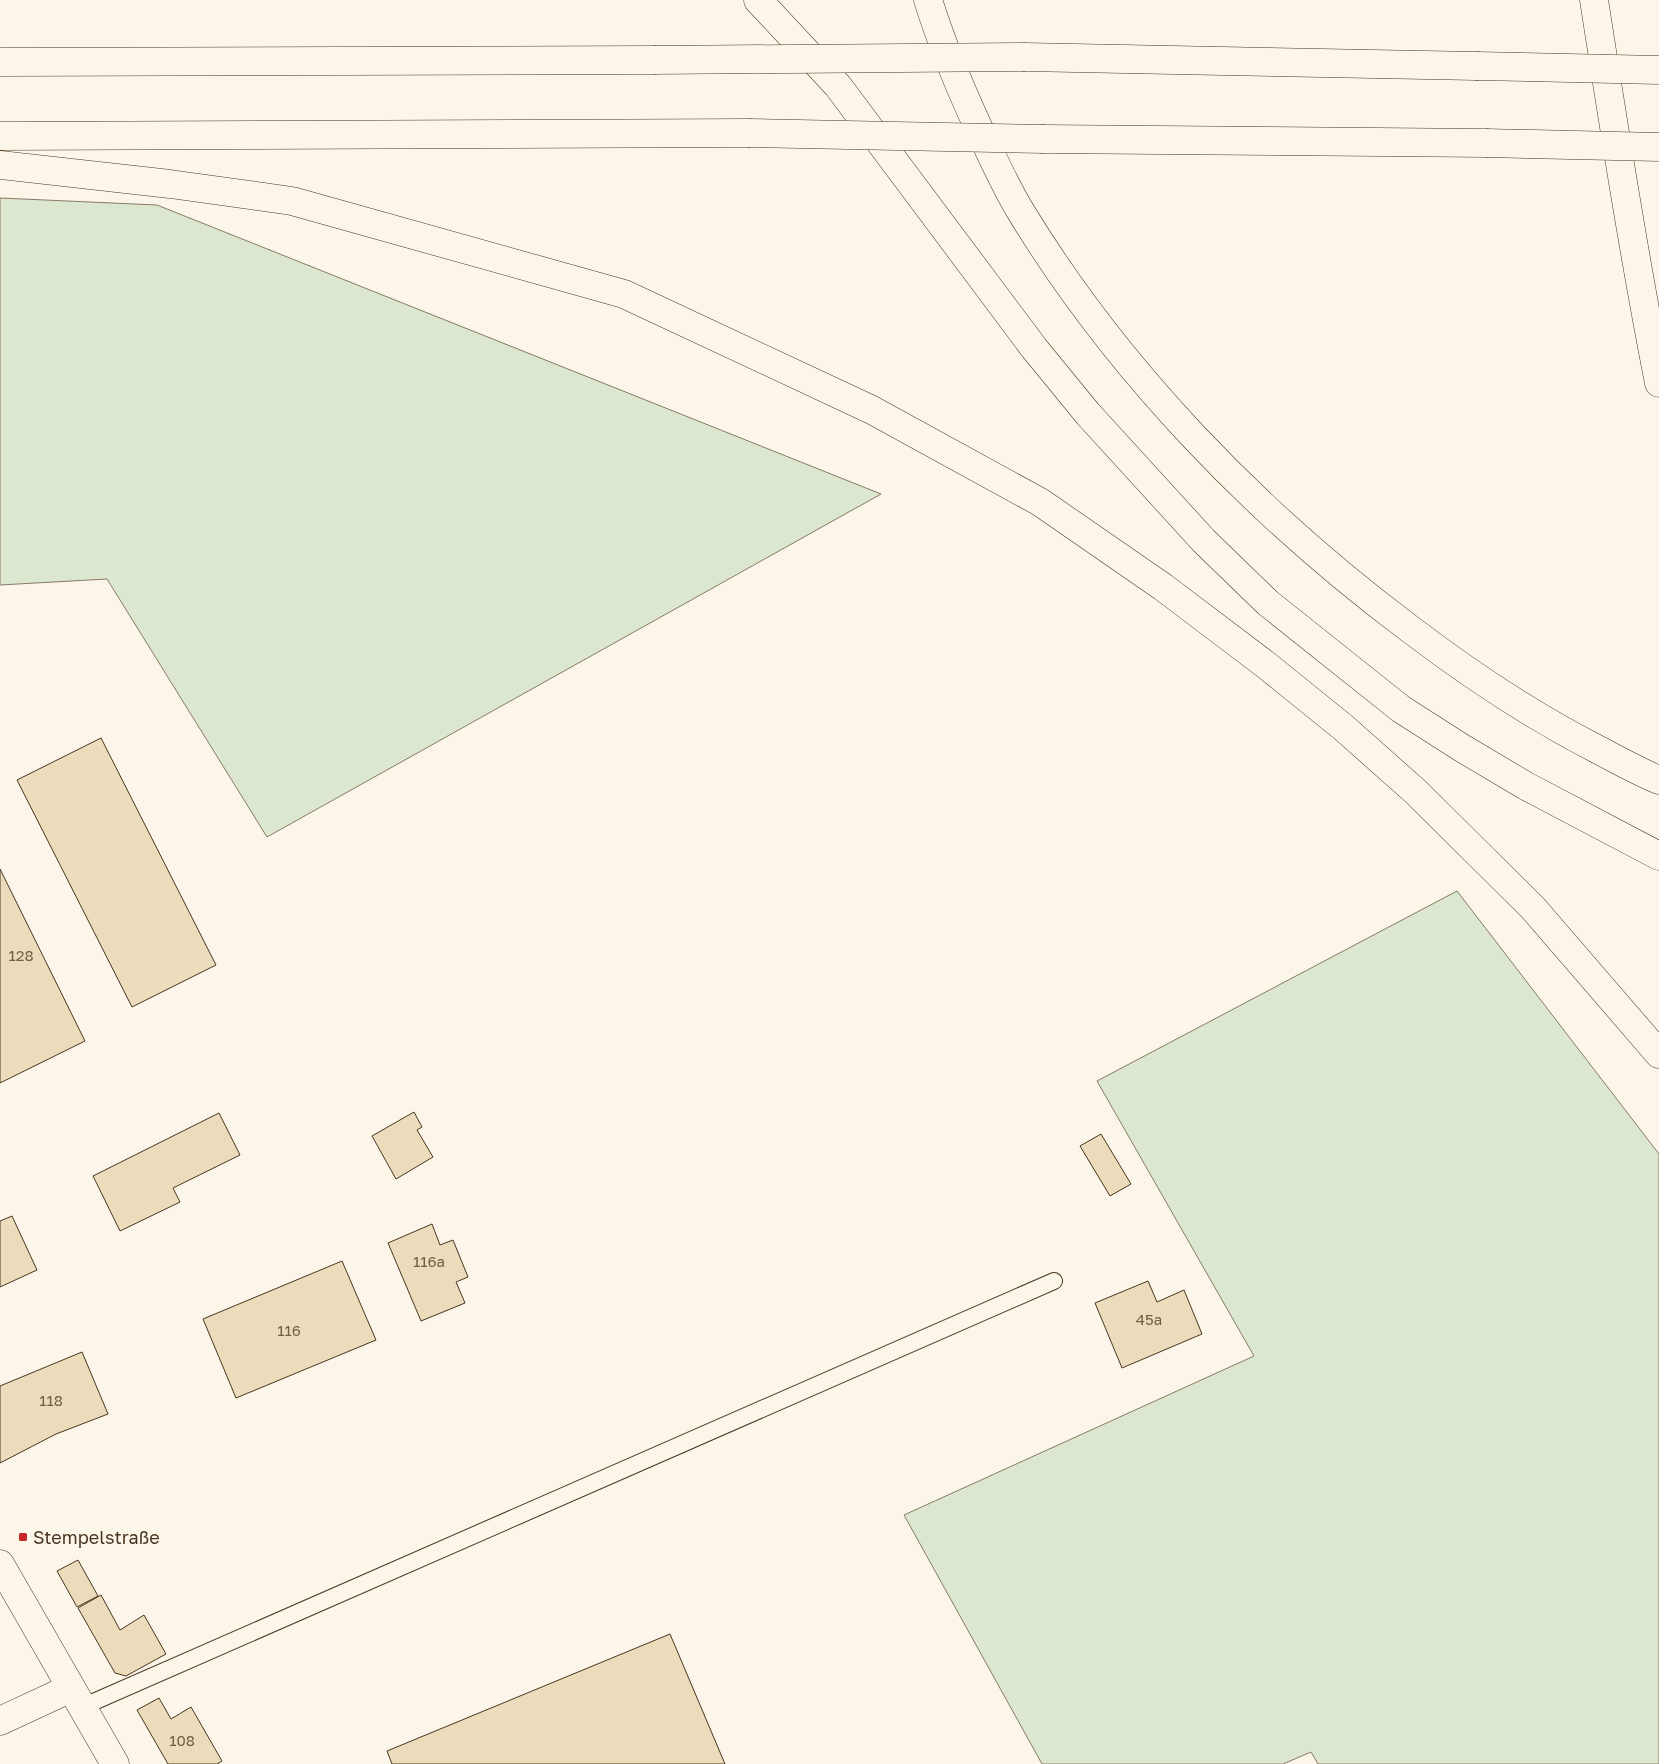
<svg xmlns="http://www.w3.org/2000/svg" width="1659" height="1764" font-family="'Golos Text',sans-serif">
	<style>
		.green { fill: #dce7d0; stroke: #887966 }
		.building { fill: #ecdcbc; stroke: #4a3520 }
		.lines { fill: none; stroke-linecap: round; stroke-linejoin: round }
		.service-casing { stroke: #4a3520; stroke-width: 18 }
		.minor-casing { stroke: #4a3520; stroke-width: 29 }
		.tertiary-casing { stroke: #4a3520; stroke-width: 29 }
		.motorway-casing { stroke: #4a3520; stroke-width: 29 }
		.service { stroke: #fbf6e9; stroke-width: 16 }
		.minor { stroke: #fbf6e9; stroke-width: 28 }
		.tertiary { stroke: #fbf6e9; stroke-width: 28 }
		.motorway { stroke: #fbf6e9; stroke-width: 28 }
		.motorway-bridge-casing { stroke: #4a3520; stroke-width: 29; stroke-linecap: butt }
		.motorway-bridge { stroke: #fbf6e9; stroke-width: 28 }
		.poi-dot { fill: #c62828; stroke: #fbf6e9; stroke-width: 2 }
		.labels { text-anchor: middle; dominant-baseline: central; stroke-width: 4; stroke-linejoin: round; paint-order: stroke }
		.number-label { font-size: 15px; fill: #725f47 }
		.poi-label { font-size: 18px; fill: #4a3520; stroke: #fbf6e9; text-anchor: start }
	</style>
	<rect width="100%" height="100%" fill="#fbf6e9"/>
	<!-- green -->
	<path class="green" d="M0,198l157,7 724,289 -614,343 -160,-258 -107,6z
		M1457,891l202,263v610h-341l-7,-12 -28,12h-241l-138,-249 350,-159 -157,-275z"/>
	<!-- building -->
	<path class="building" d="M101,738l115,227 -84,42 -115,-227z
		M0,869l85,172 -85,42z
		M414,1112l8,15 -5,3 16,27 -37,22 -24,-43z
		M219,1113l21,42 -67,33 7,14 -60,29 -27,-55z
		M1101,1134l30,50 -21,12 -30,-50z
		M12,1216l25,54 -37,17v-66z
		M432,1224l8,21 13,-5 15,37 -12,5 9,21 -44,18 -33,-78z
		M342,1261l34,79 -140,58 -33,-79z
		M1148,1281l9,21 27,-12 18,44 -80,34 -27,-65z
		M82,1352l26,62 -52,20 -56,29v-77z
		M78,1560l20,36 -21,11 -20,-36z
		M101,1595l19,35 24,-15 22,39 -40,22 -11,-3 -37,-65z
		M670,1634l55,130h-333l-5,-13z
		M159,1698l12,21 20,-12 31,54 -5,3h-49l-31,-54z"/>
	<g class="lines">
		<!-- service casing -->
		<g class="service-casing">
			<path id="service" d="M82,1707l972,-426"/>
		</g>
		<!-- minor casing -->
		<g class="minor-casing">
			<path id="minor" d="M0,1721l71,-33"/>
		</g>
		<!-- tertiary casing -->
		<g class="tertiary-casing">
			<path id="tertiary" d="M0,1564l115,200"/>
		</g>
		<!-- motorway casing -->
		<g class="motorway-casing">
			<path id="motorway" d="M758,0l80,86 196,262 54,66 116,127 64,62 133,106 61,39 64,38 133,70
				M928,0c16,51 37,100 60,148 10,21 20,43 33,64 98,161 238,304 389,417 59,45 119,85 185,119 21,11 42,23 64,32
				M1594,0c20,128 40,256 65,383
				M1025,57l451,9
				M0,62l654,-2
				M0,136l748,-3
				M1044,139l442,4
				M0,165l170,19 122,17 332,93 248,116 168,92 123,85 103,78 78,63 72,64 117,116 126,146"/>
		</g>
		<!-- service -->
		<use href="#service" class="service"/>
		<!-- minor -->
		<use href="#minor" class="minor"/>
		<!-- tertiary -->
		<use href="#tertiary" class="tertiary"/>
		<!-- motorway -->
		<use href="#motorway" class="motorway"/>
		<!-- motorway-bridge casing -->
		<g class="motorway-bridge-casing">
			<path id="motorway-bridge" d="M654,60l371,-3
				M1476,66l183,4
				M748,133l296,6
				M1486,143l173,4"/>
		</g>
		<!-- motorway-bridge -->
		<use href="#motorway-bridge" class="motorway-bridge"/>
	</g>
	<!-- markers -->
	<rect class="poi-dot" x="18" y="1532" width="10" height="10" rx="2.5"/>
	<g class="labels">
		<!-- number labels -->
		<g class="number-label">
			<text x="21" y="955">128</text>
			<text x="429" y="1261">116a</text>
			<text x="1149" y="1319">45a</text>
			<text x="289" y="1330">116</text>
			<text x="51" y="1400">118</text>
			<text x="182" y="1740">108</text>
		</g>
		<!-- poi labels -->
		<g class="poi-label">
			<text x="33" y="1537">Stempelstraße</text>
		</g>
	</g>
</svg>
